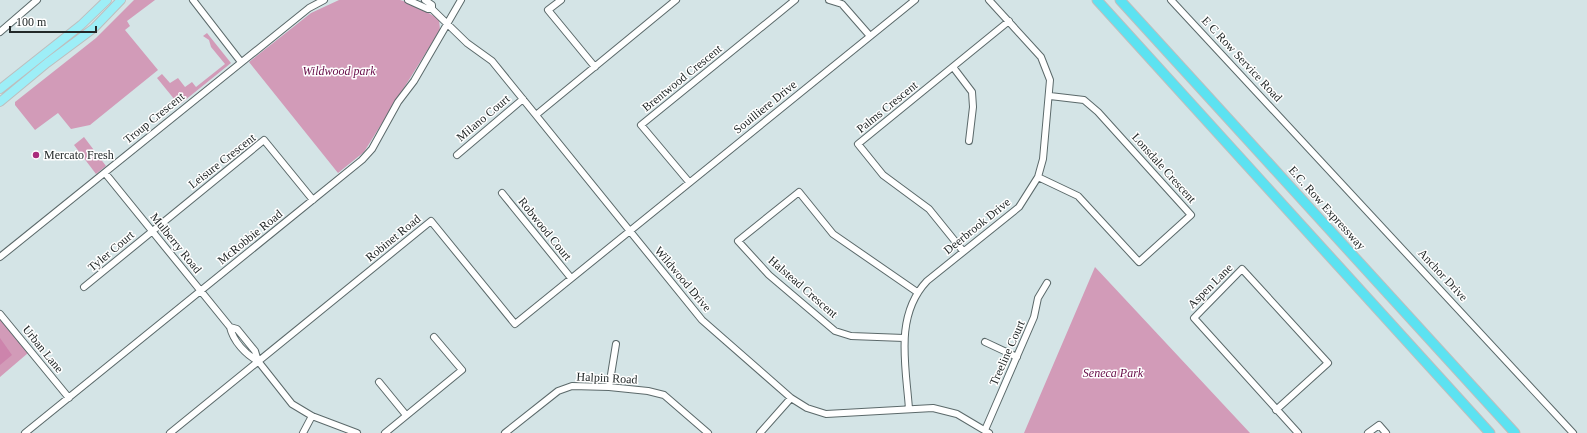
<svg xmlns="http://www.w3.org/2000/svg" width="1587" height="433" font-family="Georgia,serif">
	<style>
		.green { fill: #d29bb8 }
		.water { fill: #cd84ac }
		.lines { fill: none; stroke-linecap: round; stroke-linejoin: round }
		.minor-casing { stroke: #5b696a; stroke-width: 8 }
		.major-casing { stroke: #bdbebe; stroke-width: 10 }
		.highway-casing { stroke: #bdbebe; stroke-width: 11 }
		.minor { stroke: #fff; stroke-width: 6 }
		.major { stroke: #9deef7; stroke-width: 8 }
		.highway { stroke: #5ce2f1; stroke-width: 9 }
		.poi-dot { fill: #a92b7b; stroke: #fff; stroke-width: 1.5 }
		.labels { text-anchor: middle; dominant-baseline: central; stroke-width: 3; stroke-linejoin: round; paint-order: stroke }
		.street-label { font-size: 12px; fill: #222828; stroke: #fff }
		.park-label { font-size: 12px; font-style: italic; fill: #660c47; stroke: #fff }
		.poi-label { font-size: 12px; fill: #222828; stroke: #fff; text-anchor: start }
	</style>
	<rect width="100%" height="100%" fill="#d4e4e6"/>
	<!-- green -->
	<path class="green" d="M134,0h21l-28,21 3,5 -5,4 33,40 -68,55 -19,4 -13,-16 -23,17 -20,-25v-3l81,-64z
		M339,0h61l13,4 26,15 1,11 -76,122 -26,21 -89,-111 62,-49z
		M207,33l24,30 -52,42 -22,-27 5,-4 8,9 8,-5 7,9 7,-5 4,5 29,-23 -14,-17 -2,-7 -6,-4z
		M84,137l22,29 -10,8 -22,-29z
		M1095,267l155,166h-226z
		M0,318l28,35 -28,24z"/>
	<!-- water -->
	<path class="water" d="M0,338l12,17 -12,10z"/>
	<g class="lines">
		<!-- minor casing -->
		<g class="minor-casing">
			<path id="minor" d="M193,0l48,62
				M408,0l20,9h4
				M425,0l7,5v4l35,34 25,18 210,259 89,78 16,10 19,6 107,-6 24,6 32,19
				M561,0l-13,10 47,57
				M829,0l13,4 28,32
				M1171,0l402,433
				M0,32l37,-32
				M953,67l19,25 1,15 -4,34
				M536,115l140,-115
				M457,155l66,-56
				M105,173l125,154c3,14 16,28 28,34
				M1038,177l40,19 61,66 52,-47 -93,-103 -14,-12 -34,-4
				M689,182l-48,-57 154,-125
				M502,193l69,85
				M963,251l-34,-42 -46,-34 -25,-31 151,-123
				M0,257l309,-249 15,-8
				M84,287l180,-147 49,60
				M0,314l69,84
				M230,327l7,2 18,22 3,10 34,43 20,12 45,17
				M904,338l-53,-2 -16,-5 -66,-56 -31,-34 61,-49 34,42 84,58
				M985,342l32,15
				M379,382l27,33
				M609,387l7,-43
				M909,409c-3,-43 -15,-93 18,-128l92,-74 19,-30 5,-18 7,-79 -9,-23 -52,-57
				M1276,410l52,-47 -86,-94 -48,49 104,115
				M985,430l49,-113 4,-19 9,-15
				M25,433l337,-273 10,-11 26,-47 16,-21 47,-81
				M170,433l261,-212 84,103 400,-324
				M303,433l9,-17
				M385,433l77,-63 -28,-33
				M505,433l53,-42 14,-5 37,1 39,4 16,4 44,38
				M760,433l31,-35
				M1368,433l11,-8 7,8"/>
		</g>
		<!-- major casing -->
		<g class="major-casing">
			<path id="major" d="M0,89l81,-64 26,-25
				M0,102l47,-39 47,-35 27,-28"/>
		</g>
		<!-- highway casing -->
		<g class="highway-casing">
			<path id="highway" d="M1097,0l393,433
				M1120,0l395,433"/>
		</g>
		<!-- minor -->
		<use href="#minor" class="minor"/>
		<!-- major -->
		<use href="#major" class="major"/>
		<!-- highway -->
		<use href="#highway" class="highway"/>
	</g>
	<!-- markers -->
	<circle class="poi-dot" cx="36" cy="155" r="4"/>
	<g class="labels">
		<!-- street labels -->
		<g class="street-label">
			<text transform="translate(1242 59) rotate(47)">E C Row Service Road</text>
			<text transform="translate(682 78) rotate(-39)">Brentwood Crescent</text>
			<text transform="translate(765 107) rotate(-39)">Souilliere Drive</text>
			<text transform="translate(887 107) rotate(-39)">Palms Crescent</text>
			<text transform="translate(154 118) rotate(-39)">Troup Crescent</text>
			<text transform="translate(483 118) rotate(-40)">Milano Court</text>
			<text transform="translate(222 161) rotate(-38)">Leisure Crescent</text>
			<text transform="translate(1164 168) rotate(48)">Lonsdale Crescent</text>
			<text transform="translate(1327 208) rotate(48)">E.C. Row Expressway</text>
			<text transform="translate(977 226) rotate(-39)">Deerbrook Drive</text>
			<text transform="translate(545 229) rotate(51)">Robwood Court</text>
			<text transform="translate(250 237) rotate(-39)">McRobbie Road</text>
			<text transform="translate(393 238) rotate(-39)">Robinet Road</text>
			<text transform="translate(176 243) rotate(51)">Mulberry Road</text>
			<text transform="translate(111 251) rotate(-40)">Tyler Court</text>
			<text transform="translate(1443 275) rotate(47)">Anchor Drive</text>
			<text transform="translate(683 279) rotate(50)">Wildwood Drive</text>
			<text transform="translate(1210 286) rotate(-45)">Aspen Lane</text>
			<text transform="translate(803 287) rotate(41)">Halstead Crescent</text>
			<text transform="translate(43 349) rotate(51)">Urban Lane</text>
			<text transform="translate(1007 353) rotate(-66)">Treeline Court</text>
			<text transform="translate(607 378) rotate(3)">Halpin Road</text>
		</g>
		<!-- park labels -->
		<g class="park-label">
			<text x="339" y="71">Wildwood park</text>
			<text x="1113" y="373">Seneca Park</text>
		</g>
		<!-- poi labels -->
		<g class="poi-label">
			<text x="44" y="155">Mercato Fresh</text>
		</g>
	</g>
	<!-- scale -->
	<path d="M10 26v6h86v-6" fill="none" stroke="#222828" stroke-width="2"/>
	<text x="16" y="26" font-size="12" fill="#222828" stroke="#ffffff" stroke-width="3" paint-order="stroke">100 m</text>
</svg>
